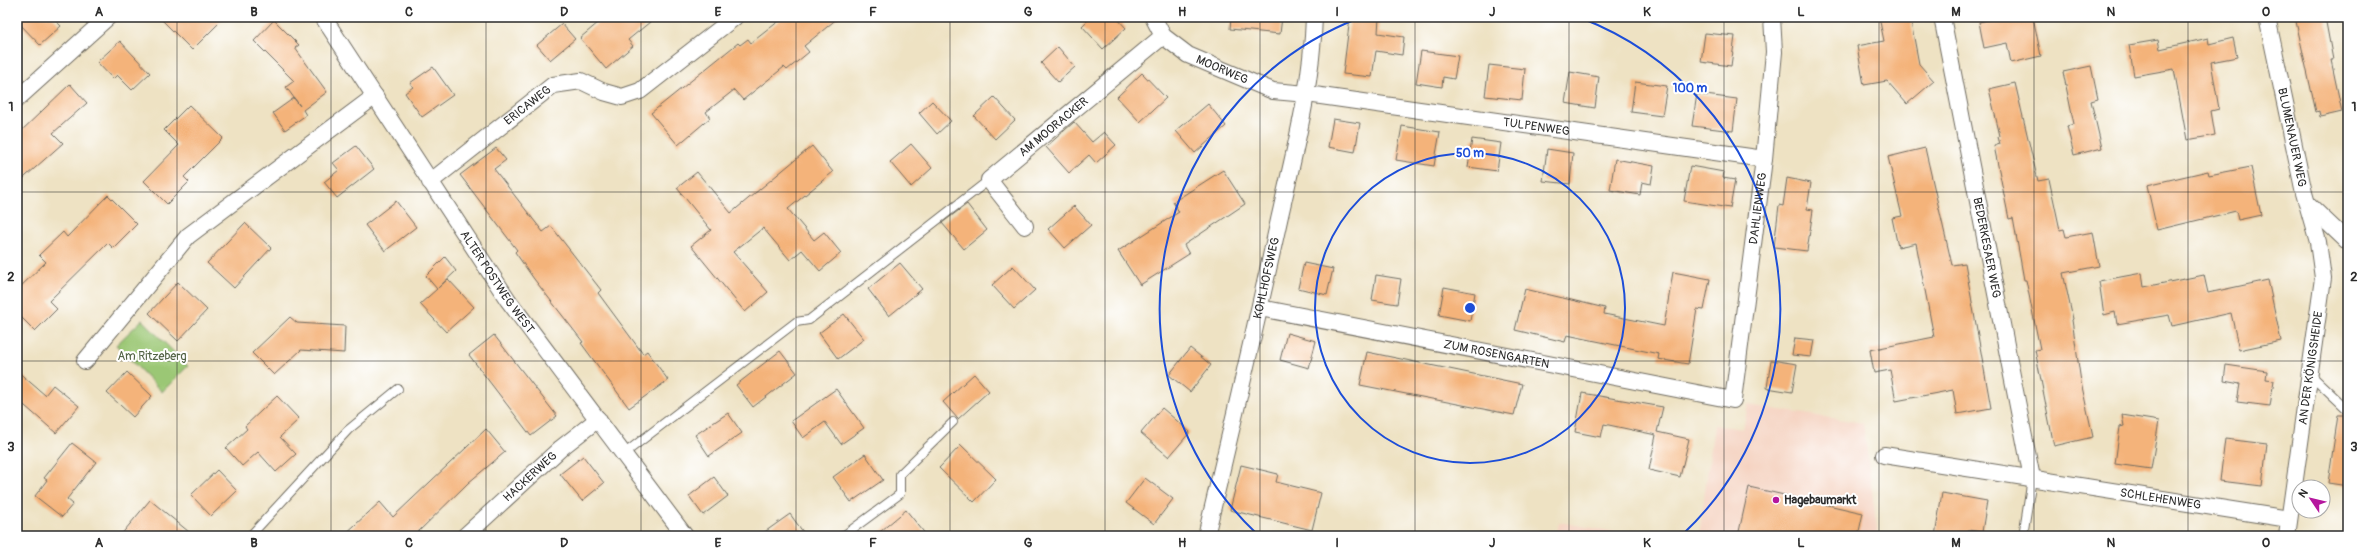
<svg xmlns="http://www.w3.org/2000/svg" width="2365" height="553" font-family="Pangolin,sans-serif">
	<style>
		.built { fill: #f5d3c1 }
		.green { fill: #9bc775; stroke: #637950 }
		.building { fill: #f4b37a }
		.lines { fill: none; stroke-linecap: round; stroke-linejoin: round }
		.service-casing { stroke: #6f6b60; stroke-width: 10 }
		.minor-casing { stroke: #6f6b60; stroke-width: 18 }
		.service { stroke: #fff; stroke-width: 8 }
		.minor { stroke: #fff; stroke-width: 16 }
		.grid { fill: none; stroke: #2b2b2b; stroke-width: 1; stroke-opacity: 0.55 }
		.ring { fill: none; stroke: #1d4ed8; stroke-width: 2 }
		.poi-dot { fill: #b5179e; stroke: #fff; stroke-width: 1.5 }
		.labels { text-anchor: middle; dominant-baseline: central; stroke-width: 4; stroke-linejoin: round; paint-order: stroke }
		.street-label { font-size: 12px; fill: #2b2b2b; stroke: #fff }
		.park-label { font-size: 12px; fill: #526245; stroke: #fff }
		.poi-label { font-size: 12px; font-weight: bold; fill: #2b2b2b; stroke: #fff; text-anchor: start }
		.centre { fill: #1d4ed8; stroke: #fff; stroke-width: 2 }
		.ring-label { font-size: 12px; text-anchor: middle; font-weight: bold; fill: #1d4ed8; stroke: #fff; stroke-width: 4; stroke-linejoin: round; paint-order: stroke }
		.neatline { fill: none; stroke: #2b2b2b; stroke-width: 1.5 }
		.grid-label { font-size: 13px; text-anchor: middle; font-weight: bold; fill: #2b2b2b }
	</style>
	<rect width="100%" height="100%" fill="#fff"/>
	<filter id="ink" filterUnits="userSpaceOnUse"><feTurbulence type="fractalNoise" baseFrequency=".025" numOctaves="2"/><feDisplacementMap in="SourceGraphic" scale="8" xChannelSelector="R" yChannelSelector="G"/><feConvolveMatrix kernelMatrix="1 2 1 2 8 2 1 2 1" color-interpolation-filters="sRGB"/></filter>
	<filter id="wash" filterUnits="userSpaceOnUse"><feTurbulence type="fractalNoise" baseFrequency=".012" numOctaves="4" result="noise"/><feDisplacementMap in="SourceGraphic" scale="16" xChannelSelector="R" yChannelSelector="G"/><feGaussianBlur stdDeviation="0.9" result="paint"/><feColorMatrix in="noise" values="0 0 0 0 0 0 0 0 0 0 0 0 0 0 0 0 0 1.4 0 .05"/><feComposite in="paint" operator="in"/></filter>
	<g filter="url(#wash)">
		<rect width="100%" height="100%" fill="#eee2c3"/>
		<!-- built -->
		<path class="built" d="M1748,405l115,18 15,113h-179l15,-111 29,4z
			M1559,522l79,14h-82z"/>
		<!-- green -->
		<path class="green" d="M142,320l46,46 -26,26 -46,-47z"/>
		<g id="blocks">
			<!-- building -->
			<path class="building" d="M17,17h35l9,9 -21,19 -23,-24z
				M159,17h66l-33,33z
				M605,17h51l-28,23 5,6 -27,23 -26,-31z
				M784,17h55l-35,29 5,6 -22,18 -3,-3 -41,33 -9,-10 -28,22 4,6 -32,27 -27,-32 87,-70 2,2 8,-6 3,4z
				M1091,17h25l10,11 -23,21 -21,-23z
				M1231,17h51l-2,17 -50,-5z
				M1350,17h29l-1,16 26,4 -2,18 -26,-4 -4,26 -29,-3z
				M1879,17h31l9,47 15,17 -27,23 -20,-23 -23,4 -7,-39 27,-5z
				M2000,17h33l8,39 -30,7 -4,-20 -23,5 -5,-26z
				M2295,17h30l8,43h-2l11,52 -22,5 -1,-6 -3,1z
				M274,20l25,25 -4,3 32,44 -24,18 3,5 -21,15 -12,-17 21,-15 6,8 -14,-19 8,-6 -40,-40z
				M562,24l13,15 -25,21 -13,-15z
				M1705,33l30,3 -4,30 -30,-4z
				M2208,38l1,6 24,-6 4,19 -26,5 8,47 -8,2 4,24 -28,5 -13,-71 -40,7 -5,-31 29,-5 2,9z
				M120,41l30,32 -18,17 -15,-15 -4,4 -16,-17z
				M1058,47l17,20 -17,15 -17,-19z
				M1421,51l37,5 -4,23 -11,-2 -1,10 -26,-4z
				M1489,65l36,4 -3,31 -37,-4z
				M2091,66l7,33 -7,2 11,47 -28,7 -7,-29 7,-2 -11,-52z
				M433,67l20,28 -31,22 -17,-24 8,-6 -3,-4z
				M1570,72l29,5 -4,31 -30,-5z
				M1142,73l24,25 -26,24 -23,-25z
				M1635,82l32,4 -5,30 -31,-4z
				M2015,83l23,98 11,-2 11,51 4,-1 2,8 27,-5 6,34 -36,7 10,46 -1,1 9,62 12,55 -39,9 -19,-96 5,-1 -14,-69h-2l-11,-62 -4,1 -15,-73 6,-2 -2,-7 2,-1 -11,-47z
				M70,84l17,19 -34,30 10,10 -46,41v-49z
				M1697,94l40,5 -4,32 -41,-5z
				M994,97l21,23 -20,19 -21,-23z
				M932,101l19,20 -14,13 -18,-21z
				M1208,104l18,22 -31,27 -19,-22z
				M189,105l34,33 -39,39 5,5 -22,22 -23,-23 35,-36 -15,-15z
				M1333,119l27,4 -5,29 -27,-5z
				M1074,122l18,20 12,-10 12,13 -20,18 -7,-8 -20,18 -23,-26z
				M1402,126l38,6 -6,34 -38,-6z
				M1472,139l29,4 -4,28 -29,-4z
				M911,144l21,24 -21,19 -21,-25z
				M356,146l18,23 -37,29 -13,-16 15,-12 -6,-7z
				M812,146l21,26 -45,37 26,31 10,-8 17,21 -21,18 -18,-21 -12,10 -27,-32 -30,24 35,40 -23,20 -54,-66 20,-16 -34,-42 20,-16 34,41z
				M496,148l10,12 -12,9 49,63 8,-6 50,64 -3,3 45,61 4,-3 21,29 -39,28 -48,-65 2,-1 -49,-63 -19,-27 2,-2 -57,-75z
				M1925,148l27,117 13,-2 26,145 -34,6 -4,-24 -57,11 -6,-31 -16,3 -4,-23 64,-13 -18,-94 -18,4 -6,-29 10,-2 -14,-59z
				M1547,149l26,4 -3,31 -27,-3z
				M1615,159l39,7 -3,18 -9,-2 -2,13 -30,-5z
				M1690,166l34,6 -1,6 12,2 -5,28 -46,-7z
				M2251,167l10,48 -23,5 -2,-9 -79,19 -10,-45 61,-14 1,4z
				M1223,170l22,34 -61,41 5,9 -49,31 -22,-34 61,-39 -6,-10z
				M1787,178l24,5 -4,26 6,1 -6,41 -33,-4 5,-42 4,1z
				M108,195l29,29 -24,24 -5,-5 -59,58 8,8 -22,22 -18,-18v-23l29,-28 -7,-7 24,-23 4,5z
				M396,201l20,26 -31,24 -20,-26z
				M967,204l20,26 -23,19 -22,-26z
				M1074,206l17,19 -26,23 -17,-19z
				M245,223l26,25 -37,40 -27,-25z
				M445,257l11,14 -18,17 10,-9 26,28 -28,25 -26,-28 17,-15 -11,-13z
				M900,263l22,26 -33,27 -21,-27z
				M1304,263l29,6 -6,26 -29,-7z
				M1013,266l22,24 -21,19 -22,-24z
				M1673,272l37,7 -6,31 -7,-1 -9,55 -30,-5 1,-5 -92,-19 -2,7 -50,-12 10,-41 80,19 -1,6 60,12z
				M2142,273l2,14 60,-12 4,18 60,-13 13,61 -42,9 -8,-37 -59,13 -3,-11 -52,9 -2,-12 -11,3 -5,-34z
				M1376,275l25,4 -4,25 -25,-4z
				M178,282l29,28 -29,31 -29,-28z
				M1444,287l31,6 -5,28 -31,-6z
				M844,314l20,25 -26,20 -19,-26z
				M290,317l7,6 48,3 -1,27 -43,-3 -27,25 -22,-22z
				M1287,333l29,8 -7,27 -29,-8z
				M494,335l63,81 -26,20 -62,-81z
				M1795,338l19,2 -3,17 -19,-2z
				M1190,348l21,17 -21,27 -21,-17z
				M780,351l17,22 -44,34 -17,-22z
				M1367,352l155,32 -8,31 -154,-30z
				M1771,360l26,4 -5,28 -25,-4z
				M2226,365l41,6 -1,8 8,1 -4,26 -33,-4 3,-18 -16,-3z
				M17,371l28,24 8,-10 26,21 -23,27 -39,-34z
				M127,372l25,24 -19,21 -26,-24z
				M974,374l15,17 -31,28 -15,-17z
				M836,389l28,39 -23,16 -16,-22 -22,16 -12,-17z
				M1582,393l81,14 -6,25 32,7 -9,38 -31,-7 7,-35 -52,-11 -3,13 -26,-5z
				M277,396l22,23 -19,18 16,17 -20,18 -18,-20 -16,14 -16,-18 21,-19 -2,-3z
				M1162,408l28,24 -21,25 -28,-24z
				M728,413l14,20 -33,23 -14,-21z
				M2122,415l37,6 -8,48 -36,-5 5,-37 4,-1z
				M2338,415h10v71l-20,-3z
				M486,429l19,23 -37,31 -54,53h-71l37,-34 13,15z
				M2225,439l42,5 -5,42 -42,-5z
				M72,443l24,19 -29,37 6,5 -11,13 -27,-21 12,-16 -3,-2z
				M961,445l35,34 -22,23 -35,-34z
				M865,454l18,26 -32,22 -18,-25z
				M583,456l21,27 -22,18 -22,-27z
				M1241,465l37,9 -2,8 45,11 -9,37 -82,-20z
				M217,470l20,21 -26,25 -20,-21z
				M714,477l14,19 -25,19 -14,-19z
				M1145,478l28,21 -19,25 -28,-21z
				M1749,487l114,26 -5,23h-120z
				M1942,493l45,8 -5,31 -14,-2 -1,6h-32z
				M150,500l44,36h-74z
				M906,510l21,26h-52z
				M790,514l16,22h-47z"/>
		</g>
	</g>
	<g filter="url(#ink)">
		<use href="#blocks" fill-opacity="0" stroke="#6f6b60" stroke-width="1"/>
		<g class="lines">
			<!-- service casing -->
			<g class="service-casing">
				<path id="service" d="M2311,375l37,35
					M625,453l171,-131 13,-2 180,-140
					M250,536l98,-106 50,-41
					M843,536l57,-42v-20l53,-52
					M2023,536l9,-58"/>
			</g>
			<!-- minor casing -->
			<g class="minor-casing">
				<g id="minor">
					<path id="s1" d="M323,17l185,283 177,236"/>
					<path id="s2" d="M1153,17l10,19 25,19 85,36 34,3 457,65"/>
					<path id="s3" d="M1942,17l90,461"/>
					<path id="s4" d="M2267,17l37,176 14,49 5,36 -36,258"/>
					<path d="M17,99l91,-82"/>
					<path id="s5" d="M430,182l123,-97 28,-4 23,11 18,5 18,-6 95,-74"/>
					<path d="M2307,203l41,39"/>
					<path id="s6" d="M1025,226l-36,-46 174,-144"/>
					<path id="s7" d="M1260,308l473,92 31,-241 10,-107 -2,-35"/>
					<path d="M85,361l103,-125 187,-140"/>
					<path id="s8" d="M1884,455l405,64"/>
					<path id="s9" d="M465,536l96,-88 37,-29"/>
					<path id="s10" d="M1206,536c25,-105 50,-210 73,-316 15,-67 33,-134 35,-203"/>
				</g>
			</g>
			<!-- service -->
			<use href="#service" class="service"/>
			<!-- minor -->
			<use href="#minor" class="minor"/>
		</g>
	</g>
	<!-- grid -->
	<path class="grid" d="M177,17v519M331,17v519M486,17v519M641,17v519M796,17v519M950,17v519M1105,17v519M1260,17v519M1415,17v519M1569,17v519M1724,17v519M1879,17v519M2034,17v519M2188,17v519M17,192h2331M17,361h2331"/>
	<!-- distance rings -->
	<g class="ring">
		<circle cx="1470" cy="308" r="155"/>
		<path d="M1258 535A311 311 0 0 1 1359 18M1581 18A311 311 0 0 1 1682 535"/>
	</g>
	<!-- markers -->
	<circle class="poi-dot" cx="1776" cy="500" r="4"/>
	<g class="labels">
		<!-- street labels -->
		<g class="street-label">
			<text stroke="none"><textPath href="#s2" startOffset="90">MOORWEG</textPath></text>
			<text stroke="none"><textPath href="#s5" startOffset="124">ERICAWEG</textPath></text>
			<text stroke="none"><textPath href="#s6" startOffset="142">AM MOORACKER</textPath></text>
			<text stroke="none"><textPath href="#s2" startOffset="411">TULPENWEG</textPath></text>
			<text stroke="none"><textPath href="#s4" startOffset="123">BLUMENAUER WEG</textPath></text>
			<text stroke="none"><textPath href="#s7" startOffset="675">DAHLIENWEG</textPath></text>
			<text stroke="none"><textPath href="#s3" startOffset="235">BEDERKESAER WEG</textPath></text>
			<text stroke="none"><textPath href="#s10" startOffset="265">KOHLHOFSWEG</textPath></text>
			<text stroke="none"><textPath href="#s1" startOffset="317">ALTER POSTWEG WEST</textPath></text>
			<text stroke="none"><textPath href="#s7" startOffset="241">ZUM ROSENGARTEN</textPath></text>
			<text transform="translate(2311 368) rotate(-82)">AN DER KÖNIGSHEIDE</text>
			<text stroke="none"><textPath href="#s9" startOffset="88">HACKERWEG</textPath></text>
			<text stroke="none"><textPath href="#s8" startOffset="280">SCHLEHENWEG</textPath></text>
		</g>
		<!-- park labels -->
		<g class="park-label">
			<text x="152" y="356">Am Ritzeberg</text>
		</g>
		<!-- poi labels -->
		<g class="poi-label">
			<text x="1784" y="500">Hagebaumarkt</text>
		</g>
	</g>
	<circle cx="1470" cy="308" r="6" class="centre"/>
	<g class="ring-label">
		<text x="1690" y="92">100 m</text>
		<text x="1470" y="157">50 m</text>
	</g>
	<!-- margin -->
	<rect width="2365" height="553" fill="none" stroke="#fff" stroke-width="44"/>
	<!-- north arrow -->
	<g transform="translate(2311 499) rotate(305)"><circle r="19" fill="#ffffff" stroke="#aaaaaa"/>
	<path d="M0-3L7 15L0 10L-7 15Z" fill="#b5179e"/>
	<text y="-6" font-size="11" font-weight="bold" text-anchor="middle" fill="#2b2b2b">N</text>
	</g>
	<rect x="22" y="22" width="2321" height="509" class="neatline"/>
	<g class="grid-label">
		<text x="99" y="16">A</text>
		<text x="254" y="16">B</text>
		<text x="409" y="16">C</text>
		<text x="564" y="16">D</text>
		<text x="718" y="16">E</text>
		<text x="873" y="16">F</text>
		<text x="1028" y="16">G</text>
		<text x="1182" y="16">H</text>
		<text x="1337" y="16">I</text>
		<text x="1492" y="16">J</text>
		<text x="1647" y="16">K</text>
		<text x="1801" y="16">L</text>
		<text x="1956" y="16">M</text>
		<text x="2111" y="16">N</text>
		<text x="2266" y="16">O</text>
		<text x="11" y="111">1</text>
		<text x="2354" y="111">1</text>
		<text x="11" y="281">2</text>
		<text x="2354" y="281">2</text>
		<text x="11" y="451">3</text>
		<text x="2354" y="451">3</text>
		<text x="99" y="547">A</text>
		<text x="254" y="547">B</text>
		<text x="409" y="547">C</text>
		<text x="564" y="547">D</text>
		<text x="718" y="547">E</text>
		<text x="873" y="547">F</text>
		<text x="1028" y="547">G</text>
		<text x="1182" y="547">H</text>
		<text x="1337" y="547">I</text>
		<text x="1492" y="547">J</text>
		<text x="1647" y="547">K</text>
		<text x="1801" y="547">L</text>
		<text x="1956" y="547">M</text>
		<text x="2111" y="547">N</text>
		<text x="2266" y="547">O</text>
	</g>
</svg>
